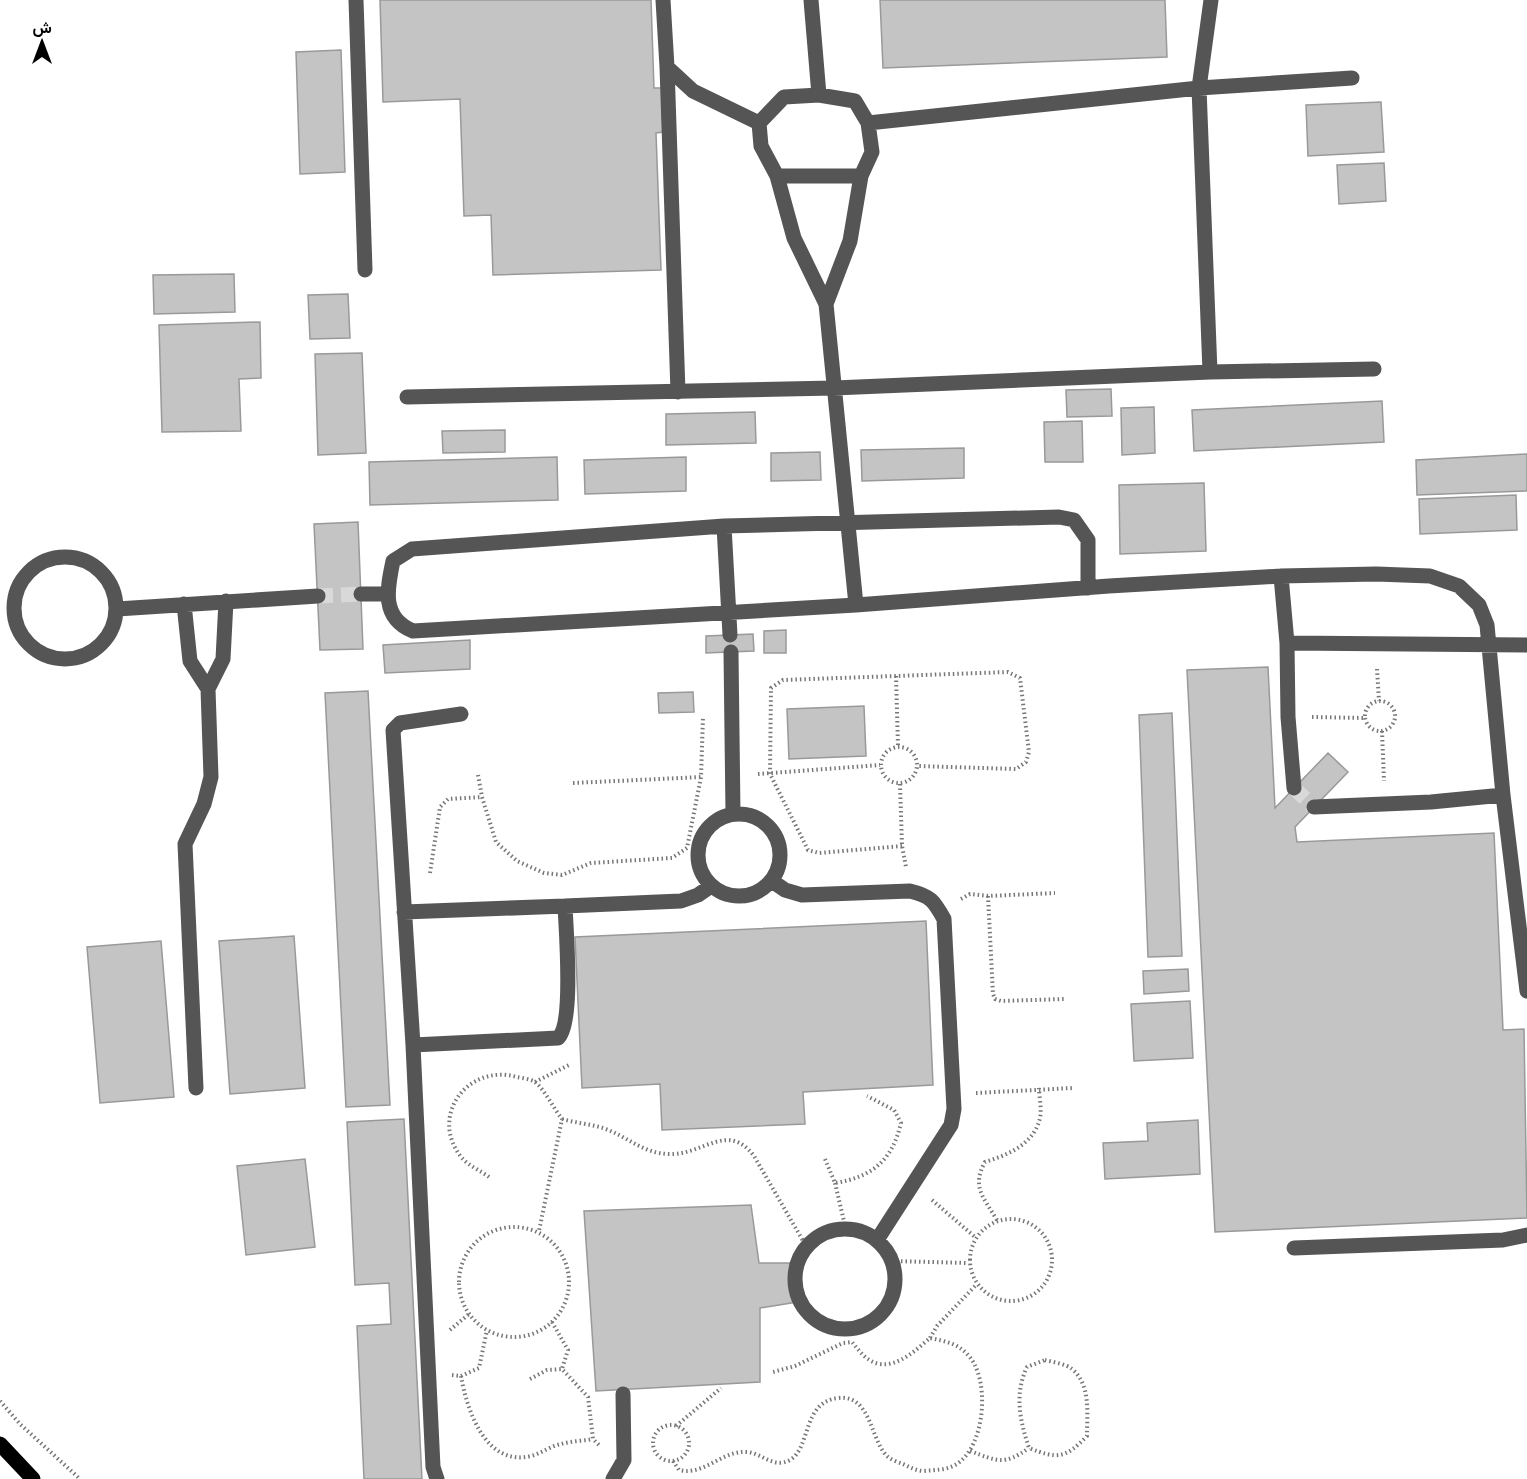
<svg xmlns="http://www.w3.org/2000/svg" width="1527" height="1479" font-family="'Work Sans',Vazirmatn,sans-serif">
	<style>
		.building { fill: #c4c4c4; stroke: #999; stroke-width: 1.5 }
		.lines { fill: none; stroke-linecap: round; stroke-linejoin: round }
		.minor-tunnel { stroke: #d9d9d9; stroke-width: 15; stroke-dasharray: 15 8; stroke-linecap: butt }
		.path { stroke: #777; stroke-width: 4; stroke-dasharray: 1.5 3; stroke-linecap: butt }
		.minor { stroke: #555; stroke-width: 15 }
		.major { stroke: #000; stroke-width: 15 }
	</style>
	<rect width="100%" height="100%" fill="#fff"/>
	<!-- building -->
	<path class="building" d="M380,0h271l3,88h8l1,44 -7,1 5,137 -168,5 -2,-60 -27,1 -4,-117 -77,3z
		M880,0h285l2,57 -284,11z
		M341,50l4,122 -45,2 -4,-122z
		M1381,102l3,50 -76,4 -2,-51z
		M1384,163l2,38 -47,3 -2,-39z
		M234,274l1,38 -81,2 -1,-39z
		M348,294l2,44 -40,1 -2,-44z
		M260,322l1,56 -22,1 2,52 -79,1 -3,-107z
		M362,353l4,100 -48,2 -3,-101z
		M1111,389l1,27 -45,1 -1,-27z
		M1382,401l2,41 -190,9 -2,-41z
		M1154,407l1,46 -33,2 -1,-47z
		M755,412l1,31 -90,2v-31z
		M1082,421l1,41h-38l-1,-40z
		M505,430v22l-62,1 -1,-22z
		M964,448v30l-102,3 -1,-31z
		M820,452l1,28 -50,1v-28z
		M1527,454v37l-110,4 -1,-35z
		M557,457l1,43 -188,5 -1,-43z
		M686,457v34l-101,3 -1,-34z
		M1204,483l2,68 -86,3 -1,-69z
		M1516,495l1,35 -97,4 -1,-35z
		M358,522l5,127 -43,1 -6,-126z
		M786,630v23h-22v-22z
		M753,634l1,17 -48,2v-17z
		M470,640v29l-85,4 -2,-28z
		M1268,667l7,141 53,-55 20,19 -53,55 2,15 197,-9 9,197 21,-1 3,189 -312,14 -28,-562z
		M368,691l22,414 -44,2 -21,-414z
		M693,692l1,20 -35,1 -1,-20z
		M864,706l2,50 -77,3 -2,-50z
		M1172,713l10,243 -34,1 -9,-242z
		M926,921l7,164 -130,7 2,32 -143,6 -2,-46 -78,4 -7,-151z
		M294,936l11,152 -75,6 -11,-153z
		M161,941l13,156 -74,6 -13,-156z
		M1188,969l1,22 -45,3 -1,-23z
		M1190,1001l3,57 -59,3 -3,-57z
		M404,1119l18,360h-58l-7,-153 34,-2 -2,-41 -34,2 -8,-163z
		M1198,1120l2,54 -95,5 -2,-36 45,-2 -1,-18z
		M305,1159l10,88 -69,8 -9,-89z
		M751,1205l8,58h35l3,39 -37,6v74l-164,9 -12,-180z"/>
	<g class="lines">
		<!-- minor-tunnel -->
		<path class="minor-tunnel" d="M318,596l43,-2
			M1294,788l20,19"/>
		<!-- path -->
		<path class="path" d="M1377,669l2,32
			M896,676l2,70
			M1365 716a15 15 0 1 1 30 0a15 15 0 1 1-30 0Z
			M1312,717l52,1
			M1382,731l2,50
			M881 765a18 18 0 1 1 36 0a18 18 0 1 1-36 0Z
			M758,774l122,-9
			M478,775l4,22 14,45 21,19 27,12 18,2 29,-12 81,-5 15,-10 14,-71 2,-60
			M573,783l129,-6
			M900,784l2,62 4,21
			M902,846l-83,7 -11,-3 -38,-76 1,-86 12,-8 225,-8 12,6 9,74 -3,10 -10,7 -99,-3
			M430,873l10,-66 8,-8 34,-2
			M988,896l5,98 2,5 6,2 64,-2
			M961,899l9,-5 18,2 67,-3
			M535,1082l36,-18
			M976,1093l97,-5
			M562,1119c14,4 28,5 41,9 24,8 40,26 67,26 33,1 58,-33 84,2l52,90
			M825,1159l10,24c37,-6 57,-22 66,-60l-7,-13 -27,-14
			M489,1177c-8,-6 -20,-11 -27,-19 -34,-41 5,-95 55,-81 5,1 14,2 18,5 10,8 19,27 27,37l-23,112
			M835,1183l11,47
			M932,1200l43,37
			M970 1260a41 41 0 1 1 82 0a41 41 0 1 1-82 0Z
			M997,1220c-13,-22 -26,-33 -12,-58 23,-7 49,-18 55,-44 2,-9 -1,-21 -1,-30
			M459 1282a55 55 0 1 1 110 0a55 55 0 1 1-110 0Z
			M892,1261l76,2
			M552,1322l16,28 -6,19
			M450,1330l19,-16
			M930,1338l7,-12 39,-41
			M1045,1360c8,2 21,4 27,9 19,16 15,44 15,67 -22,23 -30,23 -58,12 -9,-27 -15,-54 -2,-81z
			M452,1375l9,1 18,-8 8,-38
			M461,1376c6,35 25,91 70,80 11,-3 20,-10 30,-12 10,-3 22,-3 32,-5
			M530,1379l17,-9 15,-1 26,28 5,42 6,6
			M0,1401l20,23 60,55
			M653 1443a18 18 0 1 1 36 0a18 18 0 1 1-36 0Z
			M676,1426l45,-38
			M970,1451c27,10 34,15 59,-3
			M673,1461l6,9c26,6 43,-20 68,-18 15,1 26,17 43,8 21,-12 12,-58 48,-62 33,-4 32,41 49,58 4,4 11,6 16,8 7,3 13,7 21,7 11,-1 22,-1 31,-6 31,-17 36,-88 12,-111 -10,-11 -23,-13 -37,-16 -15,13 -40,37 -62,21 -6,-4 -11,-11 -16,-17l-9,1 -48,23 -22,6"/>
		<!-- minor -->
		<path class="minor" d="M356,0l9,270
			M663,0l4,67 26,24 66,32
			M811,0l8,95
			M667,67l11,325
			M868,123l331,-35 12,-88
			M777,176h84
			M826,304l24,-63 11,-65 11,-24 -4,-29 -13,-22 -36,-6 -35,2 -25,26 2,23 16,30 17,62 32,66 30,301
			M1210,372l164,-3
			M407,397l427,-9 376,-16 -11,-284 153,-10
			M724,526l6,109
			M14 608a51 51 0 1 1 102 0a51 51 0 1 1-102 0Z
			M1281,576l6,67 1,74 6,71
			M1088,588v-48l-14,-20 -15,-3 -335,9 -312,23 -19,12c-6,28 -12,57 20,70l443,-26 253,-19 172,-10 95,-2 54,2 29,10 20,19 8,20 16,170 -72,7 -117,5
			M361,594h27
			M184,604l6,57 18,28
			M117,609l201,-13
			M1287,643l240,2
			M731,652l2,162
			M1503,795l24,196
			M698 855a41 41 0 1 1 82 0a41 41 0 1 1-82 0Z
			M772,881l13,9 17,5 108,-4c21,5 24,10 34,28l10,190 -3,16 -74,115
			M404,912l161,-6
			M413,1045l-20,-315 7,-7 61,-9
			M196,1088l-11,-244 19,-40 7,-27 -3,-88 15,-30 3,-58
			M795 1279a50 50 0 1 1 100 0a50 50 0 1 1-100 0Z
			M1294,1248l209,-8 24,-5
			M437,1479l-4,-12 -20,-422 145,-7c16,-14 8,-108 7,-132l116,-5 17,-6 13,-9
			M613,1479l11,-19 -1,-66"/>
		<!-- major -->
		<path class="major" d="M0,1444l33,35"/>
	</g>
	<!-- north arrow -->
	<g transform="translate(42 42)" stroke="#ffffff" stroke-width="4.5" paint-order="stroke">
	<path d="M0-4.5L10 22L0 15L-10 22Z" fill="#000000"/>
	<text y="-9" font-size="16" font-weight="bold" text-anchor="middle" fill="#000000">ش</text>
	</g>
</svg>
